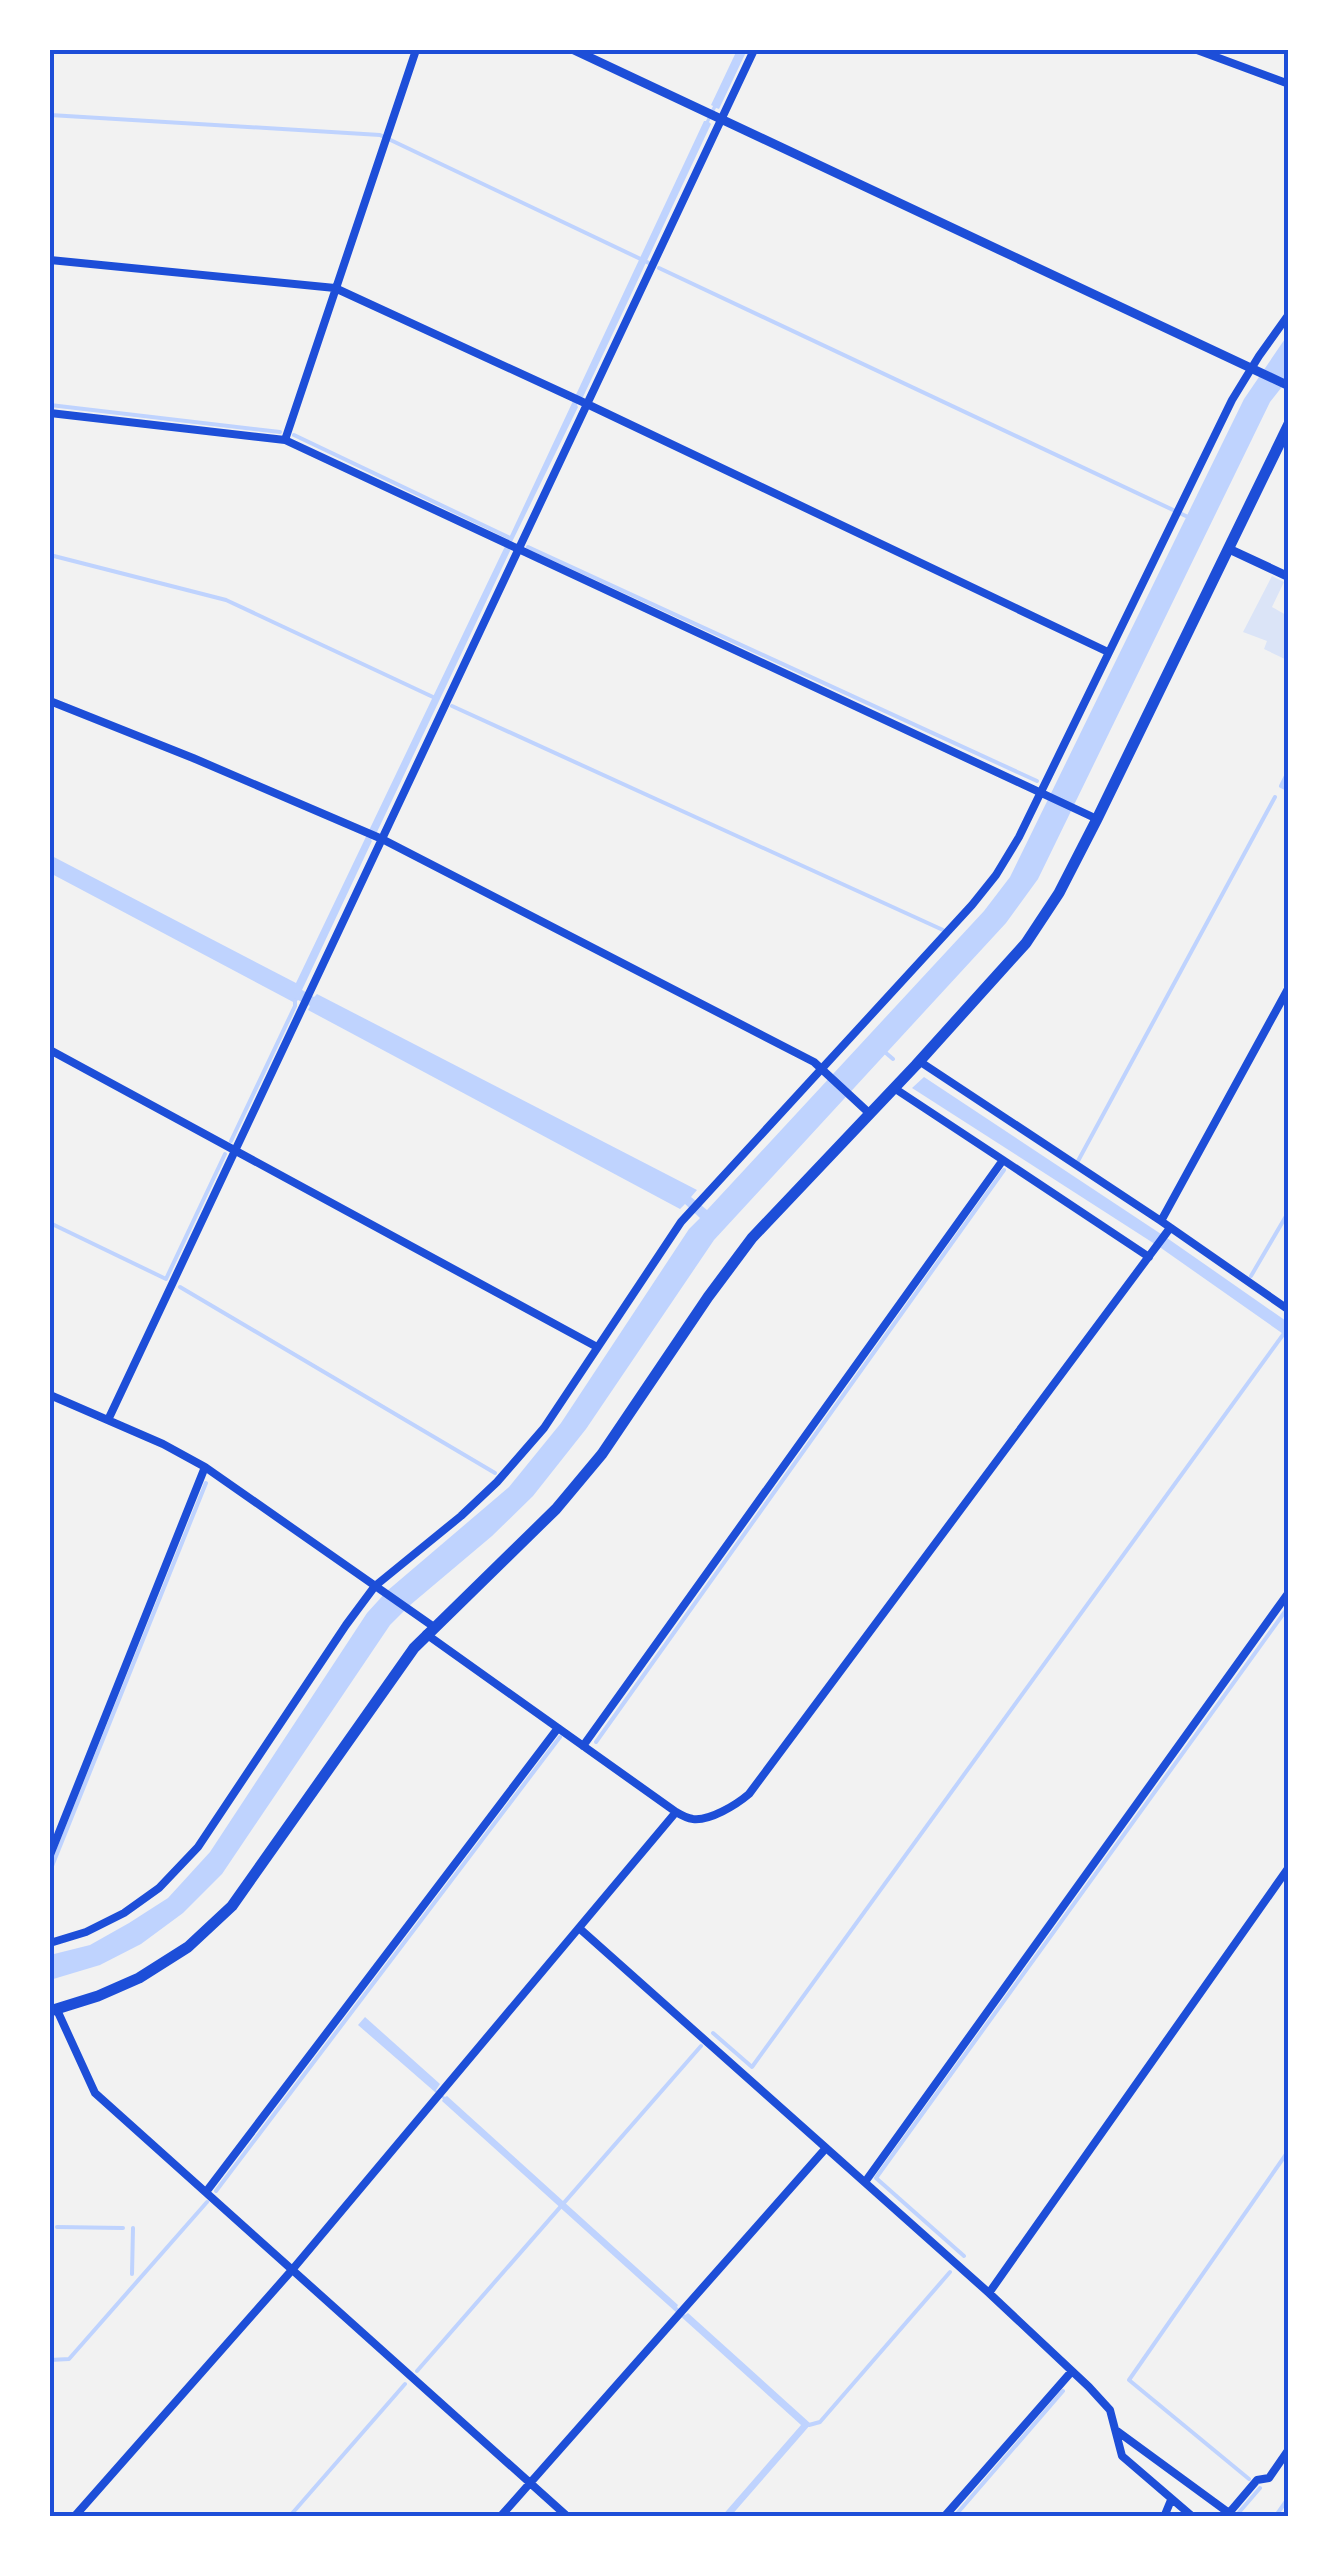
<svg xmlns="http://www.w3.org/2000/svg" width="1339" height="2567" font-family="Raleway,sans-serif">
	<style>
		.green { fill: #dbe4f7 }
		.water { fill: #bfd3fe }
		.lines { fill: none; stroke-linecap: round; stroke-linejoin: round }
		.stream { stroke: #bfd3fe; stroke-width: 4 }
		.minor { stroke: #1d4ed8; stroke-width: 8 }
		.tertiary { stroke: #1d4ed8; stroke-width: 9 }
		.trunk { stroke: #1d4ed8; stroke-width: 11 }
		.neatline { fill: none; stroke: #1d4ed8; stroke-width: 4 }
	</style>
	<rect width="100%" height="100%" fill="#f2f2f2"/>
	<!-- green -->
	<path class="green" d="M1272,576l12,6 -12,25 14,8 3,-4v50l-25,-12 3,-8 -24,-9z"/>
	<!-- water -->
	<path class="water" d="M737,50h10l-28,59 -3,-1 -7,14 2,2 -128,273h-3l-3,8 1,2 -66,135 -2,9 -133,281 -6,8 1,1 -70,149 12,7 3,-3 380,196 -6,7 16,13 277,-299 26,-34 234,-478 45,-66v45l-19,24 -232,477 -32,44 -292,317 -128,189 -53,67 -41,40 -83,70 -19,19 -168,249 -39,39 -42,31 -41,21 -50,15v-25l40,-10 39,-22 39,-25 42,-46 157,-239 20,-22 122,-104 52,-64 128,-194 11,-11 -15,-14 -5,5 -372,-199 2,-4 -12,-6 -3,3 -245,-130v-18l246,128 212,-443 196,-419h2l7,-15 -2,-1z
		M924,1077l243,161 122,85v15l-128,-90 -249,-160z
		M365,2017l75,67 -4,6 9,7 2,-1 231,209 -1,2 8,8 3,-2 123,111 -81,93h-9l80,-92 -359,-324 1,-2 -85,-74z"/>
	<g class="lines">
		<!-- stream -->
		<path class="stream" d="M50,115l330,20 269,128
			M659,268l529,249
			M50,405l230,27
			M294,435l216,103
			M528,547l509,234
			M50,555l176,45 207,97
			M452,706l491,224
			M1289,770l-8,16 8,4
			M886,1053l7,6
			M231,1141l64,-135v-6
			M1078,1161l197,-364
			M50,1223l116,56 59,-125
			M1251,1276l38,-65
			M180,1287l315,186
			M596,1742l408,-572
			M50,1871l156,-388
			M713,2033l39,34 533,-735
			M216,2191l344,-454
			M57,2227l66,1
			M964,2256l-88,-78 413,-572
			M132,2274l1,-46
			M50,2360l19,-1 138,-157
			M417,2371l284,-325
			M809,2425l11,-3 130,-150
			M1249,2479l-120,-99 160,-230
			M289,2517l116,-133
			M954,2517l109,-126
			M1235,2517l25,-29
			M1275,2517l14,-20"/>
		<!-- minor -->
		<path class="minor" d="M1197,50l92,34
			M50,260l285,28 252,116 521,248
			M50,413l235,27 812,379
			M285,440l131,-390
			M50,701l143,57 189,81 432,223 55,51
			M50,1050l547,297
			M919,1061l242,160 128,89
			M1003,1160l146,97
			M1161,1221l128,-234
			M50,1395l113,49 42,23 229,160
			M108,1420l646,-1370
			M426,1634l250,178c5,3 10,6 17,7 17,2 43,-14 56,-25l421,-566
			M583,1746l420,-586 -109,-72
			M50,1855l155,-388
			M579,1928l410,365 100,94 21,23 12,46 71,61
			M50,1943l36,-11 38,-19 35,-25 39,-41 148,-222 29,-39 86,-70 36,-34 47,-54 137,-206 291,-317 24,-30 23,-38 213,-437 27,-44 30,-42
			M57,2010l38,83 473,424
			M865,2182l424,-590
			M206,2192l352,-464
			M989,2293l300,-426
			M1117,2431l112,82 28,-33 12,-2 20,-29
			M74,2517l218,-247 384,-458
			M500,2517l326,-369
			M944,2517l128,-146
			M1164,2517l7,-17"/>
		<!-- tertiary -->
		<path class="tertiary" d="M574,50l715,336
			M1229,549l60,28"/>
		<!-- trunk -->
		<path class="trunk" d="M50,2011l48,-15 41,-18 49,-31 44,-41 182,-258 142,-139 46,-55 106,-157 44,-59 164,-173 110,-122 33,-50 38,-74 192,-395"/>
	</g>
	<!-- border -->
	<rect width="1339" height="2567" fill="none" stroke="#ffffff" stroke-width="105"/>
	<rect x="52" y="52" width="1234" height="2462" class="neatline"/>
</svg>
